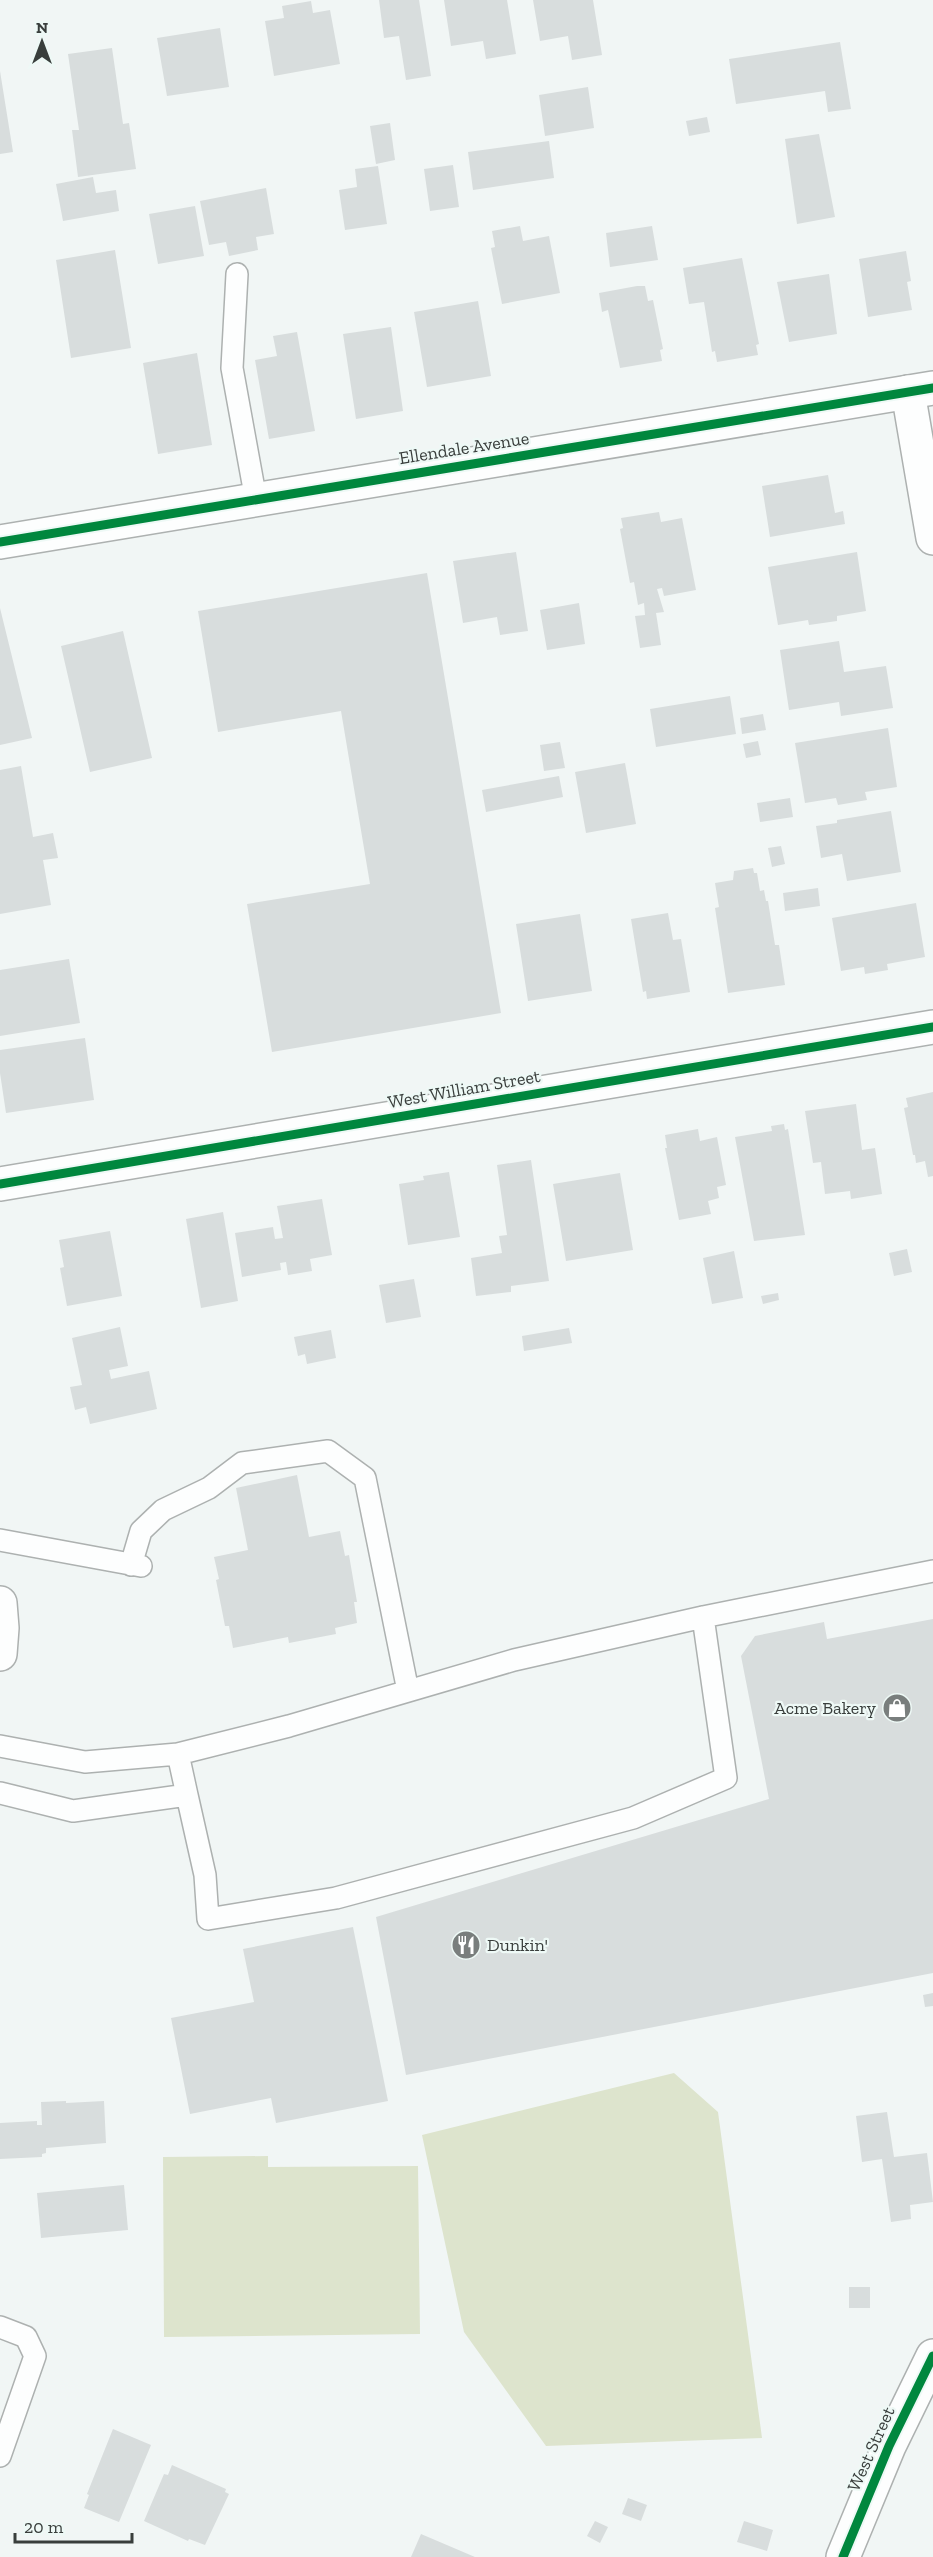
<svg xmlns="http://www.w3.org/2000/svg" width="933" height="2557" font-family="'Zilla Slab',serif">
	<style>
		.green { fill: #dde4cd }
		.building { fill: #d8dddd }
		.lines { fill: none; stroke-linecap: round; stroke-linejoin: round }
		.lane-casing { stroke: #adb1b0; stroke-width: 24 }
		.street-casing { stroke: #adb1b0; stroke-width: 36 }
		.secondary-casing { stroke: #adb1b0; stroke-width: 36 }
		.lane { stroke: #fdfefe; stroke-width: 21 }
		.street { stroke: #fdfefe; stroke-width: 33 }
		.secondary { stroke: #fdfefe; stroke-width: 33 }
		.cycleway-casing { stroke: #eef9f6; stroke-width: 13 }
		.cycleway { stroke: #00873e; stroke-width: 9 }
		.labels { text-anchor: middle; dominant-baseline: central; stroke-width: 4.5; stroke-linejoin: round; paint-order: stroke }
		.street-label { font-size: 18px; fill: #393e3c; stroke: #eef9f6 }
		.poi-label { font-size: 18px; fill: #393e3c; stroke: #eef9f6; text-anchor: end }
	</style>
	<rect width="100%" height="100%" fill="#f1f6f5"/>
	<!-- green -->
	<path class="green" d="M674,2073l44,39 44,326 -216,8 -82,-114 -42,-197z
		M268,2156v11l150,-1 2,168 -256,3 -1,-180z"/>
	<!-- building -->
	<path class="building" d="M379,0h40l12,76 -25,4 -7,-44 -15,2z
		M444,0h63l9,54 -30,5 -3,-18 -32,5z
		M533,0h60l9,55 -30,5 -4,-24 -28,5z
		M311,1l2,12 17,-3 10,54 -66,12 -9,-55 19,-3 -2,-12z
		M220,28l9,59 -62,9 -10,-58z
		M840,42l11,67 -23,3 -3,-21 -89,13 -7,-45z
		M112,48l11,76 6,-1 7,46 -58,8 -6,-47h7l-11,-76z
		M0,71l13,81 -13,2z
		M588,87l6,41 -49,8 -6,-41z
		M707,117l3,15 -21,4 -3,-15z
		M390,123l5,37 -19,4 -6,-38z
		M819,134l16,83 -38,7 -12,-85z
		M549,141l5,37 -81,12 -5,-38z
		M453,165l6,42 -29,4 -6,-42z
		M378,166l9,58 -42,6 -6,-40 18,-3 -2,-18z
		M93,177l3,16 20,-3 3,21 -56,10 -7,-37z
		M266,188l8,46 -18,3 2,13 -29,6 -3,-14 -17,3 -9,-44z
		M195,206l9,50 -46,8 -9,-50z
		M520,226l3,15 26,-5 11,57 -58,11 -11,-56 4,-1 -3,-16z
		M652,226l6,34 -48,7 -4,-34z
		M115,250l16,98 -60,10 -15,-98z
		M906,251l5,30 -4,1 5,28 -44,7 -9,-58z
		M742,258l17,86 -3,1 2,10 -41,7 -2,-11 -3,1 -8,-50 -15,2 -6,-36z
		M829,274l8,60 -48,8 -12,-60z
		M637,286h8l3,15 5,-1 10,49 -3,1 2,11 -42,7 -12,-58 -6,2 -3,-19z
		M478,301l13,75 -64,11 -13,-75z
		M391,327l12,84 -47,8 -13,-85z
		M297,332l18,99 -46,8 -14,-79 22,-4 -4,-20z
		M197,353l15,92 -54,9 -15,-91z
		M828,475l7,38 8,-2 2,13 -75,13 -8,-51z
		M659,512l2,10 21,-4 14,72 -32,6 -2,-8 -5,1 7,23 -8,1 5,32 -21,3 -5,-32 10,-1 -1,-12 -6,2 -4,-23 -4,1 -10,-54 3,-1 -2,-10z
		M516,552l12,79 -28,4 -3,-18 -34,6 -10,-62z
		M857,552l9,59 -29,5v5l-28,4 -1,-5 -30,5 -10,-58z
		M427,573l74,440 -229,39 -25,-148 123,-20 -29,-173 -123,21 -20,-121z
		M579,603l6,41 -38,6 -7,-40z
		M0,608l32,130 -32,7z
		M123,631l29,127 -62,14 -29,-126z
		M839,641l5,31 42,-6 7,42 -52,8 -2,-14 -50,8 -9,-60z
		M730,696l6,38 -80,13 -6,-38z
		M763,714l3,16 -24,4 -2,-16z
		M888,728l9,59 -32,5 2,8 -29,5 -2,-7 -31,5 -10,-60z
		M758,741l3,14 -15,3 -3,-14z
		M560,742l5,26 -21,3 -4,-26z
		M625,763l11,61 -50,9 -11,-61z
		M21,766l12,71 20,-4 5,25 -15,2 8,45 -51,9v-144z
		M559,776l4,21 -77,15 -4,-22z
		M790,798l3,19 -33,5 -3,-19z
		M891,811l10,61 -54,9 -5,-27 -21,4 -5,-32 21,-3v-3z
		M781,846l4,18 -13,3 -4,-19z
		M753,868l1,5h3l3,18 4,-1 2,11h2l7,44h4l6,40 -57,8 -13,-85 4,-1 -4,-24 18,-3 1,-9z
		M818,888l2,18 -35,5 -2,-18z
		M916,903l9,54 -38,7 1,6 -23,4 -1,-7 -23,4 -9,-53z
		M668,913l5,27 8,-1 9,53 -43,7 -1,-8 -3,1 -12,-73z
		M580,914l12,77 -64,10 -12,-77z
		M69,959l11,64 -80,13v-66z
		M85,1038l9,62 -88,13 -6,-40v-23z
		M933,1092v84l-5,1 -3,-16 -9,2 -1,-8h-2l-9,-47 4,-1 -2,-9z
		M856,1104l6,46 13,-2 7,46 -31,5 -1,-8 -25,3 -4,-32 -8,1 -8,-52z
		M784,1124l1,6 3,-1 17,106 -51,6 -19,-104 37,-6 -1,-5z
		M698,1129l2,12 17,-4 9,48 -9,2 2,11 -11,3 3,13 -32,6 -14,-72h2l-2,-13z
		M531,1160l18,121 -38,5v6l-35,4 -5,-38 31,-5 -3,-17 8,-1 -10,-70z
		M449,1172l11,65 -52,8 -9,-61 25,-4 -1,-4z
		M620,1173l13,77 -67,11 -13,-77z
		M322,1199l10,56 -22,4 2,12 -24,4 -2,-13 -6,1 1,7 -39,7 -7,-44 38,-6 2,12 8,-1 -6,-32z
		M223,1212l15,89 -37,7 -15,-89z
		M110,1231l12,65 -55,10 -7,-38 4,-1 -5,-27z
		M907,1249l5,23 -18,4 -5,-23z
		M734,1251l9,47 -31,6 -9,-46z
		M414,1279l7,38 -35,6 -7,-38z
		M778,1293l1,7 -16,4 -2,-8z
		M120,1327l8,39 -19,4 2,9 38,-8 8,38 -67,15 -4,-17 -11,3 -5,-23 12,-2 -10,-47z
		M569,1328l3,15 -48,8 -2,-15z
		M331,1330l5,28 -29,6 -2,-10 -7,2 -4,-19z
		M297,1475l12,62 31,-6 5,25 4,-1 8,47h-3l3,21 -22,5 1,6 -47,9 -1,-6 -55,11 -4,-22h-4l-9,-46 3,-1 -5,-22 34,-7 -12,-62z
		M933,1619v354l-527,102 -30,-158 393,-118 -28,-143 14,-20 69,-14 3,17z
		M353,1927l35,174 -112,22 -5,-25 -81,16 -19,-96 83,-16 -11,-53z
		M933,1993v13l-8,1 -2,-12z
		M66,2101v2l38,-2 2,42 -60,5v5l-4,1v3l-42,2v-36l37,-2v4h5l-1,-23z
		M887,2112l7,45 33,-4 6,49 -23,3 1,14 -20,3 -9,-63 -20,3 -6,-46z
		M124,2185l4,45 -87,8 -4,-45z
		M849,2287h21v21h-21z
		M113,2429l38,16 -32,77 -35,-14 5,-13 -2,-1z
		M172,2465l54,24 -1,3 4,2 -24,51 -16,-6 -1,2 -44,-20 20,-47 4,1z
		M628,2498l19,7 -6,16 -19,-7z
		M595,2521l13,6 -8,16 -13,-7z
		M744,2521l29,9 -6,21 -30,-9z
		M421,2534l54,23h-64z"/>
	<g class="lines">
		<!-- lane casing -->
		<g class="lane-casing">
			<path id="lane" d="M237,274l-5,94 24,132
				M0,1540l141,26
				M131,1565l10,-34 22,-21 46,-22 33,-25 86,-12 37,27 43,213
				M0,1746l85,16 93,-8 9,41 -114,16 -73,-18
				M178,1754l111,-28 225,-66 189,-43 230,-46
				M187,1795l18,80 3,44 128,-21 297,-80 93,-40 -23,-161
				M0,2327l26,10 9,19 -35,100"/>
		</g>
		<!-- street casing -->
		<g class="street-casing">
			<path id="street" d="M908,392l25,146
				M843,2557l46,-111 44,-90"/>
		</g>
		<!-- secondary casing -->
		<g class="secondary-casing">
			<path id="secondary" d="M0,542l933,-154
				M0,1184l933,-157
				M0,1603l2,25 -2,26"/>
		</g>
		<!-- lane -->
		<use href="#lane" class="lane"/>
		<!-- street -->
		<use href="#street" class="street"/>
		<!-- secondary -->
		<use href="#secondary" class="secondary"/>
		<!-- cycleway casing -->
		<g class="cycleway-casing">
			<path id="cycleway" d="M0,542l933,-154
				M0,1184l933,-157
				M843,2557l46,-111 44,-90"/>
		</g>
		<!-- cycleway -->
		<use href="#cycleway" class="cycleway"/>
	</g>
	<!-- icons -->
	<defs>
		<g id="shop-disc" transform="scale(1.5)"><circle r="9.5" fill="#797e7d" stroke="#eef9f6"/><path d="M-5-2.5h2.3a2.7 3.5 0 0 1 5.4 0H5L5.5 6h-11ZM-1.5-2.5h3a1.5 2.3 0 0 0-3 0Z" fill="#fff"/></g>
		<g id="restaurant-disc" transform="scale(1.5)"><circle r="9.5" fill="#797e7d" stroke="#eef9f6"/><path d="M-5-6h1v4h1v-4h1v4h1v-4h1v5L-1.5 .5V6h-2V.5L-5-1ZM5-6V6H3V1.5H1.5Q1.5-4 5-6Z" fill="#fff"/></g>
	</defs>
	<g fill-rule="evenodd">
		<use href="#shop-disc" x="897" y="1708"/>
		<use href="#restaurant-disc" x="466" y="1945"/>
	</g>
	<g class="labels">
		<!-- street labels -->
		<g class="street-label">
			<text transform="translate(464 448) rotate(-9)">Ellendale Avenue</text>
			<text transform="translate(464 1089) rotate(-10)">West William Street</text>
			<text transform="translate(871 2449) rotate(-66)">West Street</text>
		</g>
		<!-- poi labels -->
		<g class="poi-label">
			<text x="876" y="1708">Acme Bakery</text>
			<text x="487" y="1945" text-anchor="start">Dunkin'</text>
		</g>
	</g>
	<!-- north arrow -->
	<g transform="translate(42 42)" stroke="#eef9f6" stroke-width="4.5" paint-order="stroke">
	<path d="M0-4.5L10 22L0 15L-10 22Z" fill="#393e3c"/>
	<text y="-9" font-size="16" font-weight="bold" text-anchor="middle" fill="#393e3c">N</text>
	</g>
	<!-- scale -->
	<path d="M15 2533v9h117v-9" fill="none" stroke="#393e3c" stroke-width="3"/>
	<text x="24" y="2533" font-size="18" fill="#393e3c" stroke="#eef9f6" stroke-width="4.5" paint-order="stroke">20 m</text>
</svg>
